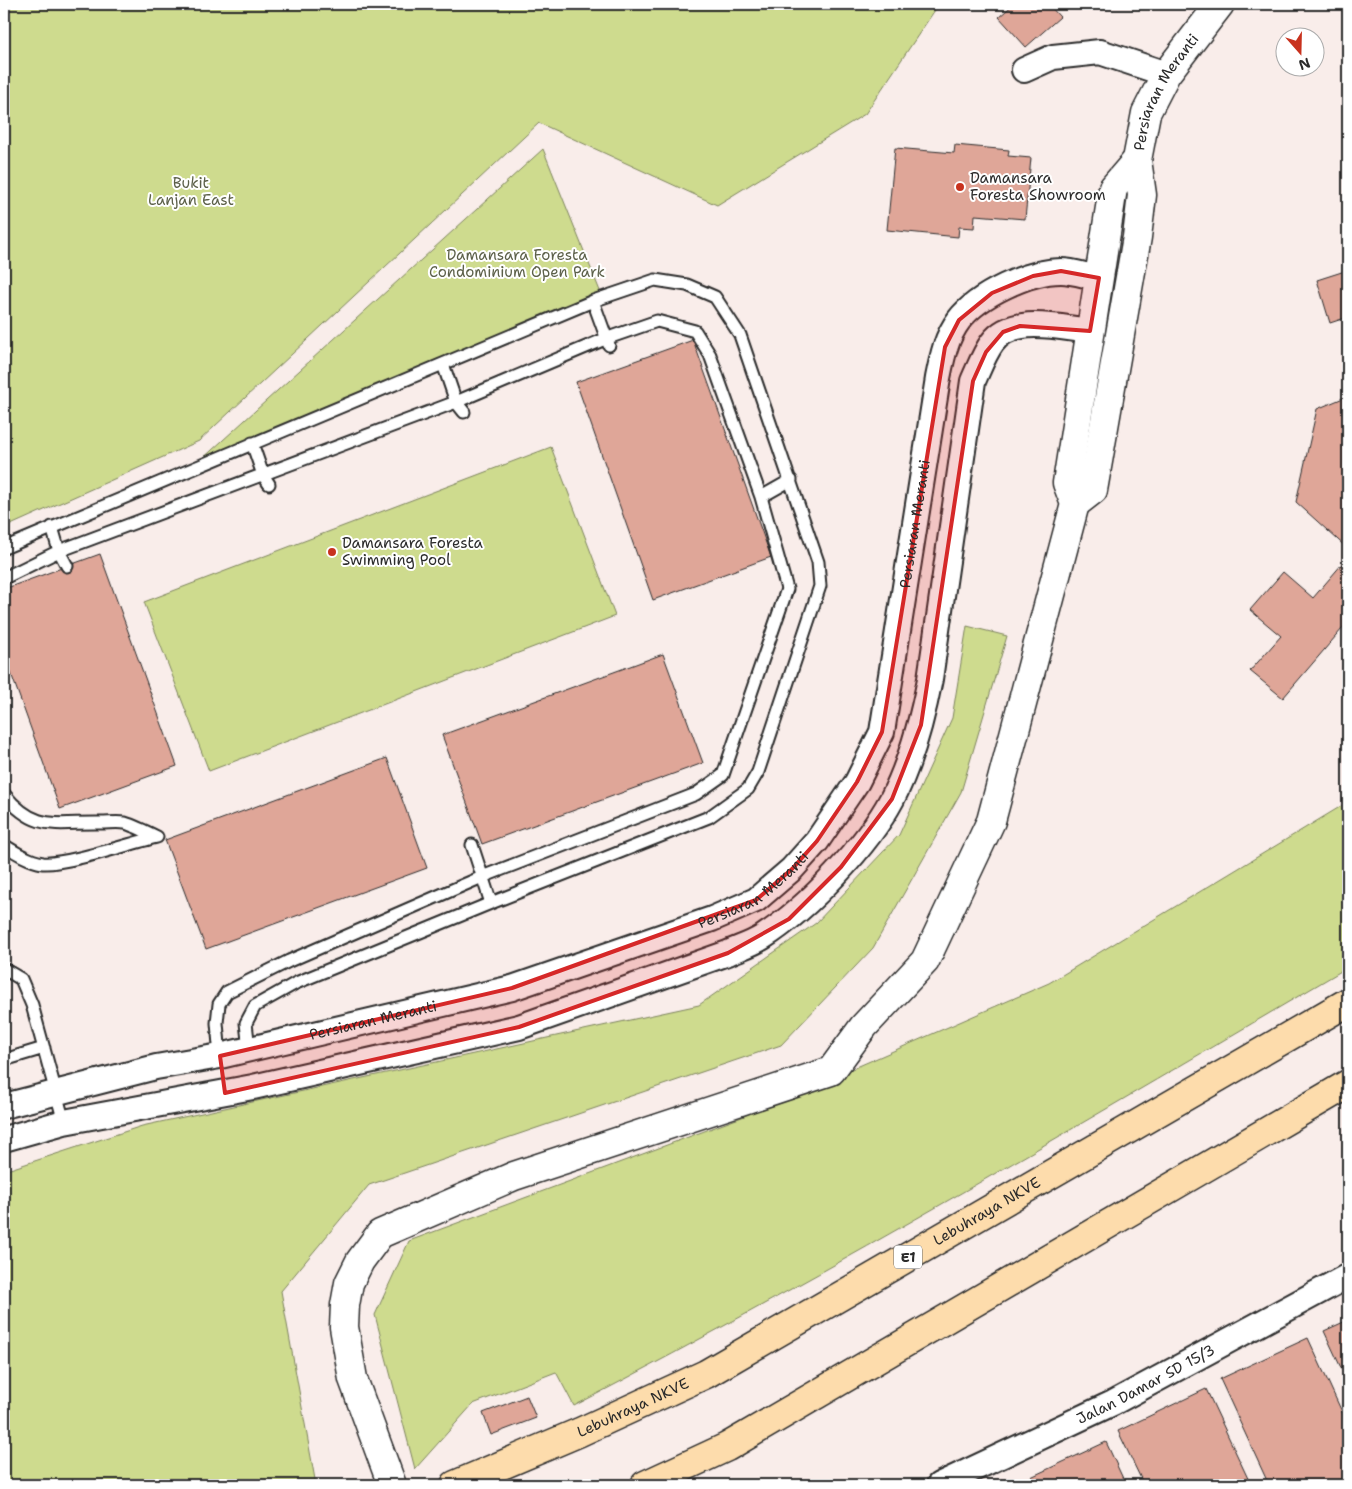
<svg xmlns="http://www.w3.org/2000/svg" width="1352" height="1489" font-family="'Shantell Sans',sans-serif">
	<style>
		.green { fill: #cedb8e; stroke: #7c835c }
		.building { fill: #dfa698; stroke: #2b2b2b }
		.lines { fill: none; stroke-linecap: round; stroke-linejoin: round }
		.service-casing { stroke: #2b2b2b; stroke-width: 15 }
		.minor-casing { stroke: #2b2b2b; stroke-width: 28 }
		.tertiary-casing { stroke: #2b2b2b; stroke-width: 31 }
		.motorway-casing { stroke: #2b2b2b; stroke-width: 31 }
		.service { stroke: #fff; stroke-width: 11 }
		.minor { stroke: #fff; stroke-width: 24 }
		.tertiary { stroke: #fff; stroke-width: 28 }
		.motorway { stroke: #fddcac; stroke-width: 28 }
		.marked { fill: #d62828; fill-opacity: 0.2; stroke: #d62828; stroke-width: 4; stroke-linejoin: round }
		.poi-dot { fill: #c8321e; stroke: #fff; stroke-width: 2 }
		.labels { text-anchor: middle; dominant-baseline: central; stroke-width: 4; stroke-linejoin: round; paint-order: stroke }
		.shield { fill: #fff; stroke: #6b6b6b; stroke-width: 1 }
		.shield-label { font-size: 14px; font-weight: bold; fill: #2b2b2b }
		.street-label { font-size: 15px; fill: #2b2b2b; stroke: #fff }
		.poi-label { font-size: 15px; fill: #2b2b2b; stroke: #fff; text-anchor: start }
		.park-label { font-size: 15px; fill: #5c6049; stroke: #fff }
	</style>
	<rect width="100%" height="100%" fill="#f9edea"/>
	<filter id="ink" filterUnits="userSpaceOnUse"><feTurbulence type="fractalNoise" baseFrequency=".02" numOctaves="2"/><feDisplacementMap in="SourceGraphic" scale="10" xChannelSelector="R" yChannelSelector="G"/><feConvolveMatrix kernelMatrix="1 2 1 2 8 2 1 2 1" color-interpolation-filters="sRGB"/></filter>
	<g filter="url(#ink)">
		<!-- green -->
		<path class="green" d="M4,4h935l-74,110 -148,91 -178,-82 -340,318 -195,87z
			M543,149l61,152 -404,160z
			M551,447l64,169 -406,155 -65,-169z
			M967,626l40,10 -46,156 -88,156 -92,97 -412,140 -88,106 35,194h-312v-314l138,-45 557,-121 117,-82 83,-88 53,-117z
			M1348,802v165c-255,150 -511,302 -774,439l-18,-34 -83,32 -58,65 -40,-154 34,-74 333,-124 307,-134z"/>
		<!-- building -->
		<path class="building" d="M1014,4h34l12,13 -34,30 -27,-30z
			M955,145l54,5 -1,6 23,2 -6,61 -50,-4 -1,13 -15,-1 -1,10 -71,-7 8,-82 59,5z
			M1348,270v47l-18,6 -13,-43z
			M693,340l78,217 -118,43 -77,-218z
			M1348,396v153l-52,-47 21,-93z
			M100,554l77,212 -117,43 -56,-155v-65z
			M1348,557v65l-65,76 -33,-27 31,-35 -31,-26 33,-38 30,26z
			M663,654l40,109 -221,81 -40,-109z
			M387,758l40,110 -221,81 -41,-109z
			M1348,1320v63l-24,-52z
			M1308,1338l40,87v55l-11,5h-68l-49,-106z
			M1206,1389l45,96h-107l-26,-54z
			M527,1396l9,22 -45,17 -8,-22z
			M1106,1442l20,43h-107l-1,-2z"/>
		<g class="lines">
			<!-- service casing -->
			<g class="service-casing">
				<path id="service" d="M593,301l16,44
					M443,364l13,38 8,10
					M252,443l11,32 6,9
					M761,497l30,-17
					M52,527l7,24 8,15
					M4,548l589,-247 62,-21 32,5 28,12 25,38 78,227 2,24 -62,186 -10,17 -39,28 -218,86 -195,80 -41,23 -9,17 3,26
					M4,578l55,-27 397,-149 149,-63 52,-18 38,10 15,24 51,142 26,92 -64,186 -27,19 -214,83 -193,84 -62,31 -8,12 -2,19 3,33
					M4,794c32,39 52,28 97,29 8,0 16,-1 24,0 10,3 22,9 32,14
					M4,845c11,7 25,16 39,18 22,2 89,-20 114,-26
					M472,845l19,58
					M4,969l17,10 11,26 32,117
					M4,1060l40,-12"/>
			</g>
			<!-- minor casing -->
			<g class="minor-casing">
				<g id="minor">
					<path d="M1024,70l29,-13 47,-5 66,22"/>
					<path id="s1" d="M4,1106l152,-39 64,-11 292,-68 200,-69 44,-19 36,-31 25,-28 40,-59 25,-50 56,-354c4,-20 8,-41 21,-58 19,-25 70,-49 102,-49 12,0 26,5 38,7"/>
					<path d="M4,1139l60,-17 189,-35 266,-60 209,-74c11,-5 24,-9 35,-16 45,-29 104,-91 129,-138 19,-37 30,-79 38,-120l43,-298c6,-13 11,-27 19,-38 21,-29 68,-15 98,-12"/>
					<path id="s2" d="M939,1485l174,-82 235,-127"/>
				</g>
			</g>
			<!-- tertiary casing -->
			<g class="tertiary-casing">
				<g id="tertiary">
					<path id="s3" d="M1075,504l18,-14 44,-253 5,-42 -5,-35 9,-47 20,-39 54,-70"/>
					<path d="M392,1485l-39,-106 -9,-52 1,-22 4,-22 11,-22 20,-27 134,-58 317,-105 33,-45 61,-65 66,-140 84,-317 -8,-21 46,-295 24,-28"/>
				</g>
			</g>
			<!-- motorway casing -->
			<g class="motorway-casing">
				<g id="motorway">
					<path id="s4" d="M455,1485l125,-53 126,-58 642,-372"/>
					<path d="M645,1485l82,-38 621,-363"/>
				</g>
			</g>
			<!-- service -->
			<use href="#service" class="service"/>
			<!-- minor -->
			<use href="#minor" class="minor"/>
			<!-- tertiary -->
			<use href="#tertiary" class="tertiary"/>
			<!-- motorway -->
			<use href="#motorway" class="motorway"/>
		</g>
	</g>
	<!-- marked area -->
	<path class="marked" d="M1061,271l38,7 -9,53 -70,-5 -17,6 -17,20 -13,29 -52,344 -29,74 -51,68 -52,52 -61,34 -209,74 -294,66 -5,-37 292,-68 244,-88 36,-31 25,-28 40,-59 25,-50 63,-385 14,-27 33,-27 41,-17z"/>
	<!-- markers -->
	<g class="poi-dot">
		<circle cx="960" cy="187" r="5"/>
		<circle cx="332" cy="552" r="5"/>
	</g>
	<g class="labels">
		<!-- shield labels -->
		<rect class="shield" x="894" y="1245.5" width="28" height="23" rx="4"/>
		<g class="shield-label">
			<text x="908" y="1257">E1</text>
		</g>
		<!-- street labels -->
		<g class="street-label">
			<text stroke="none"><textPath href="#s3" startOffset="432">Persiaran Meranti</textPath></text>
			<text stroke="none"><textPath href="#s1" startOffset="1204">Persiaran Meranti</textPath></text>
			<text stroke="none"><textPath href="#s1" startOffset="784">Persiaran Meranti</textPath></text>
			<text stroke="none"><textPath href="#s1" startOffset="379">Persiaran Meranti</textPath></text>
			<text stroke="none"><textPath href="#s4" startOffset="599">Lebuhraya NKVE</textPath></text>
			<text stroke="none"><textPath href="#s2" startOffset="230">Jalan Damar SD 15/3</textPath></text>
			<text stroke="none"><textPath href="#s4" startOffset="194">Lebuhraya NKVE</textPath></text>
		</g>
		<!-- poi labels -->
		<g class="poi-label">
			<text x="970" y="178">Damansara<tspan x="970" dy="17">Foresta Showroom</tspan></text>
			<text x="342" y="543">Damansara Foresta<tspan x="342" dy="17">Swimming Pool</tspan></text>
		</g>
		<!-- park labels -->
		<g class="park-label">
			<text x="191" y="183">Bukit<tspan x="191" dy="17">Lanjan East</tspan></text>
			<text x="517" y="255">Damansara Foresta<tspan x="517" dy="17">Condominium Open Park</tspan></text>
		</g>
	</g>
	<!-- margin -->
	<rect width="1352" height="1489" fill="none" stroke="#fff" stroke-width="20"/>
	<rect x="10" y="10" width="1332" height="1469" fill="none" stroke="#2b2b2b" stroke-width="2" filter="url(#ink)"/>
	<!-- north arrow -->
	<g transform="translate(1300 52) rotate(160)"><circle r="24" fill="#ffffff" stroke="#aaaaaa"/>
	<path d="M0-4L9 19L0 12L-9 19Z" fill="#c8321e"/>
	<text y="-8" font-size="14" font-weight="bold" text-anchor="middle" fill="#2b2b2b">N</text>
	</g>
</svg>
